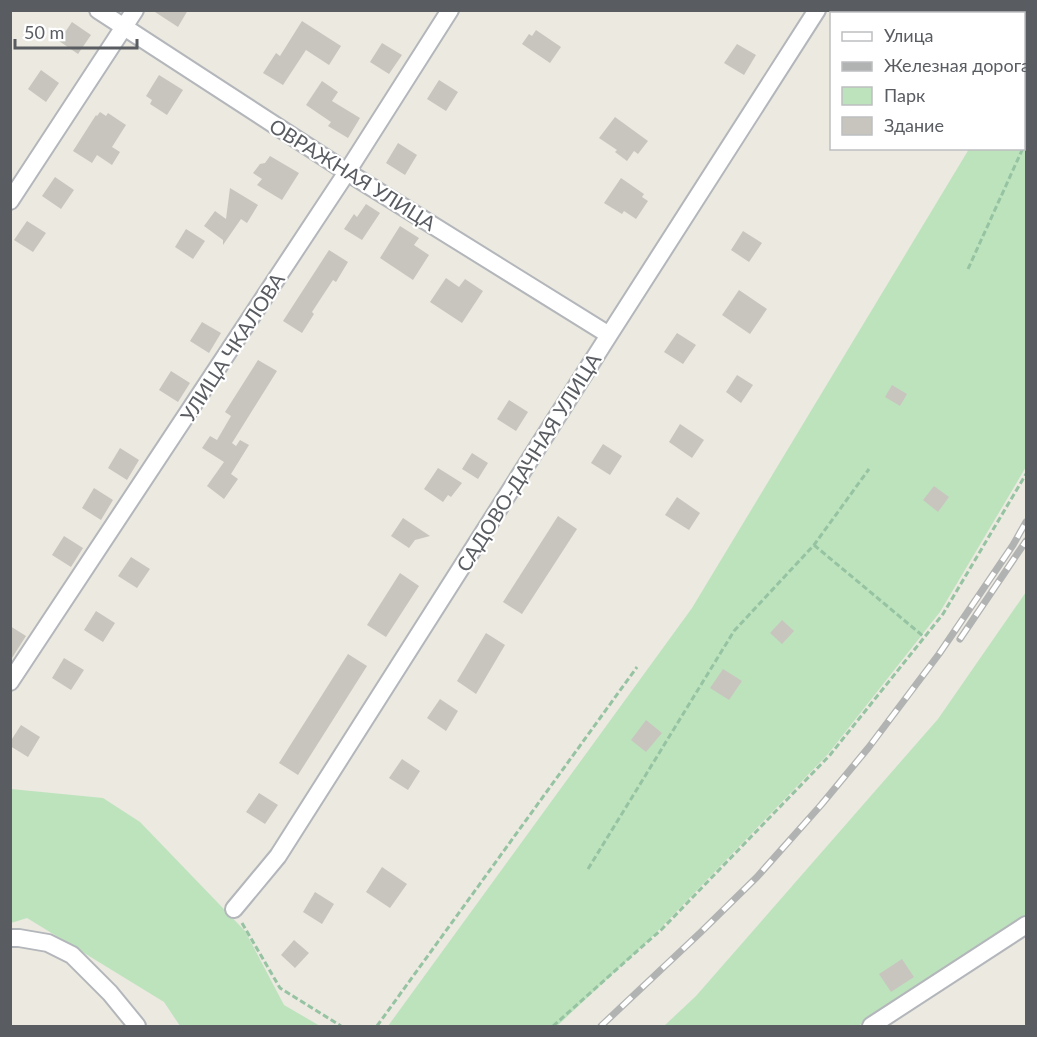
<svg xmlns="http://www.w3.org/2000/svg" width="1037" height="1037" font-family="Lato,sans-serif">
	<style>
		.green { fill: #bde3bd }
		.building { fill: #c8c5bf }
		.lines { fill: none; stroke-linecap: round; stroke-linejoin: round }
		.minor-casing { stroke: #b3b6ba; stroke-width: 20 }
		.path { stroke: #96c3a2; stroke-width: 3; stroke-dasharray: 6 3; stroke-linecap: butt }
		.minor { stroke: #fff; stroke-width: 16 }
		.rail-casing { stroke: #b1b2b2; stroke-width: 7 }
		.rail { stroke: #fff; stroke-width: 4.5; stroke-dasharray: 14; stroke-linecap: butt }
		.labels { text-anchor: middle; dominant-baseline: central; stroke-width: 4.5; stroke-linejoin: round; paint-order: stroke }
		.street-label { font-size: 20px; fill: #595c61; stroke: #fff }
	</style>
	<rect width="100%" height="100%" fill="#ebe9e0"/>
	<!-- green -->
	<path class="green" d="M1026,86v381l-86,145 -112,142 -178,185 -93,87h-169l304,-418 277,-459 55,-1v-60z
		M1026,592v327l-168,107h-194l32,-30 242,-277z
		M11,789l92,9 37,24 105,109 39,74 36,21h-140l-16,-24 -137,-84 -16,5z"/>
	<!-- building -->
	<path class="building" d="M152,10h36l-10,17z
		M302,21l39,25 -12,19 -23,-15 -23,35 -20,-12 13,-20 4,3z
		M72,22l19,13 -13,19 -19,-13z
		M536,30l25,17 -11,16 -28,-19 7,-10 3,2z
		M382,43l20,12 -13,19 -19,-12z
		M737,44l19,11 -12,20 -20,-12z
		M41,70l18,13 -13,19 -18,-13z
		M159,75l24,15 -16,25 -17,-11 2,-4 -6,-4z
		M439,80l19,12 -12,19 -19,-12z
		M322,81l16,11 -6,9 28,17 -12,20 -20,-12 3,-4 -25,-17z
		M100,112l6,4 2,-3 18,12 -14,22 8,5 -8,13 -15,-10 -5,8 -19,-12 23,-36 1,1z
		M615,117l33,24 -10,13 -4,-3 -7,10 -12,-9 2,-2 -18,-12z
		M398,143l19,12 -12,20 -19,-12z
		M270,156l29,17 -17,27 -25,-15 5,-6 -9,-6 7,-9 5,-1z
		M55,177l19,13 -13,19 -19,-13z
		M621,178l23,16 -2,3 6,4 -12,18 -12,-8 -2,3 -18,-11z
		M230,188l28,17 -11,18 -6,-4 -18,26v-5l-19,-14 11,-15 11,8z
		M366,204l14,9 -18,27 -18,-11 10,-15 3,3z
		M27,221l19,12 -13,19 -19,-12z
		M400,226l19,12 -5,7 15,10 -16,25 -33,-22z
		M186,229l19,12 -12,18 -18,-12z
		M743,231l19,12 -13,19 -18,-12z
		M329,250l19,12 -12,20 -3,-2 -21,32 2,2 -12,19 -19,-12z
		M446,278l13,9 6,-8 18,12 -21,32 -32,-21z
		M739,290l28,19 -17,25 -28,-19z
		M202,322l19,11 -12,20 -19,-12z
		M677,333l19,12 -13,19 -19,-12z
		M258,360l19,11 -45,72 4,3 4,-6 9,5 -18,29 7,5 -14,20 -17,-13 17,-24 -22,-14 8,-12 7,4 14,-24 -6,-4z
		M171,371l19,12 -12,19 -19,-12z
		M737,375l16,10 -12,18 -15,-11z
		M892,385l15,9 -7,12 -15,-9z
		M509,400l19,12 -12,19 -19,-12z
		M680,424l24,16 -12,18 -23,-16z
		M603,444l19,12 -12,19 -19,-12z
		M120,448l19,12 -12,20 -19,-12z
		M472,453l16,10 -10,16 -16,-10z
		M438,468l24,15 -11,14 -3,-2 -5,7 -19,-13z
		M934,486l15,11 -11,15 -15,-12z
		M94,488l19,12 -12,20 -19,-12z
		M677,497l23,16 -11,17 -24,-15z
		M558,516l19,13 -55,85 -19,-12z
		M403,518l27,18 -15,4 -6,8 -18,-12z
		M64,536l19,12 -12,19 -19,-12z
		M131,557l19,12 -13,19 -19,-12z
		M400,573l19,13 -33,51 -19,-12z
		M96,611l19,12 -12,19 -19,-12z
		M782,620l12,11 -12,13 -12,-11z
		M10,626l16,10 -16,25z
		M486,633l19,12 -29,49 -19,-13z
		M348,654l19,12 -69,109 -19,-12z
		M64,658l20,12 -13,20 -19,-12z
		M723,669l19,12 -13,19 -19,-12z
		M440,699l18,12 -12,20 -19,-13z
		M646,720l16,13 -16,19 -15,-12z
		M21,725l19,12 -12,20 -18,-11v-4z
		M402,759l18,12 -12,19 -19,-12z
		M259,793l19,12 -13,19 -19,-12z
		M382,867l25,17 -17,24 -24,-16z
		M315,892l19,12 -12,20 -19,-12z
		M294,940l15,13 -14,15 -14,-13z
		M902,959l12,18 -23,15 -12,-18z"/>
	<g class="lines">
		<!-- minor casing -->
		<g class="minor-casing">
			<path id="minor" d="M98,10l249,162 262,163
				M10,201l125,-191
				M10,682l337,-510 103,-162
				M234,909l44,-53 331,-521 208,-325
				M10,938h9l29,5 24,12 38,38 27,33
				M871,1026l155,-101"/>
		</g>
		<!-- path -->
		<path class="path" d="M1024,148l2,-7
			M968,269l55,-121
			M814,545l109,91
			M588,869l146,-238 80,-86 55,-76
			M242,923l38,65 61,38
			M377,1026l260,-359
			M553,1026l109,-97 168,-174 113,-141 83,-140"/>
		<!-- minor -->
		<use href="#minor" class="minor"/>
		<!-- rail casing -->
		<g class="rail-casing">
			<path id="rail" d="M960,639l66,-98
				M601,1026l100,-94 56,-55 64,-72 48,-58 70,-93 74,-109 13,-23"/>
		</g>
		<!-- rail -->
		<use href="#rail" class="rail"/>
	</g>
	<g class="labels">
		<!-- street labels -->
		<g class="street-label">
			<text transform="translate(353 174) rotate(32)">ОВРАЖНАЯ УЛИЦА</text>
			<text transform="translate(232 347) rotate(-57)">УЛИЦА ЧКАЛОВА</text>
			<text transform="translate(528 462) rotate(-58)">САДОВО-ДАЧНАЯ УЛИЦА</text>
		</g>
	</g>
	<!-- border -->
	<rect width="1037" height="1037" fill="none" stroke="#595c61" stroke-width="24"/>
	<!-- legend -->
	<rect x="830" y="12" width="195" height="138" fill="#ffffff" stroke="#bdbec0" stroke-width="1.5"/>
	<rect x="842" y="32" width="30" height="9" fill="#ffffff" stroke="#bdbec0" stroke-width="1.5"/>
	<text x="884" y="42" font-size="18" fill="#595c61">Улица</text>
	<rect x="842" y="62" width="30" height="9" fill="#b1b2b2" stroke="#bdbec0" stroke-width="1.5"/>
	<text x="884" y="72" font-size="18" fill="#595c61">Железная дорога</text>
	<rect x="842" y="87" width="30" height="18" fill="#bde3bd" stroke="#bdbec0" stroke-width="1.5"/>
	<text x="884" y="102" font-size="18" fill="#595c61">Парк</text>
	<rect x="842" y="117" width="30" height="18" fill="#c8c5bf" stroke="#bdbec0" stroke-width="1.5"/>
	<text x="884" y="132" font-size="18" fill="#595c61">Здание</text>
	<!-- scale -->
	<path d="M15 39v9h122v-9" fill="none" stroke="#595c61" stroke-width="3"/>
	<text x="24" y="39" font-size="18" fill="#595c61" stroke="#ffffff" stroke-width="4.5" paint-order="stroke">50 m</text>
</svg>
